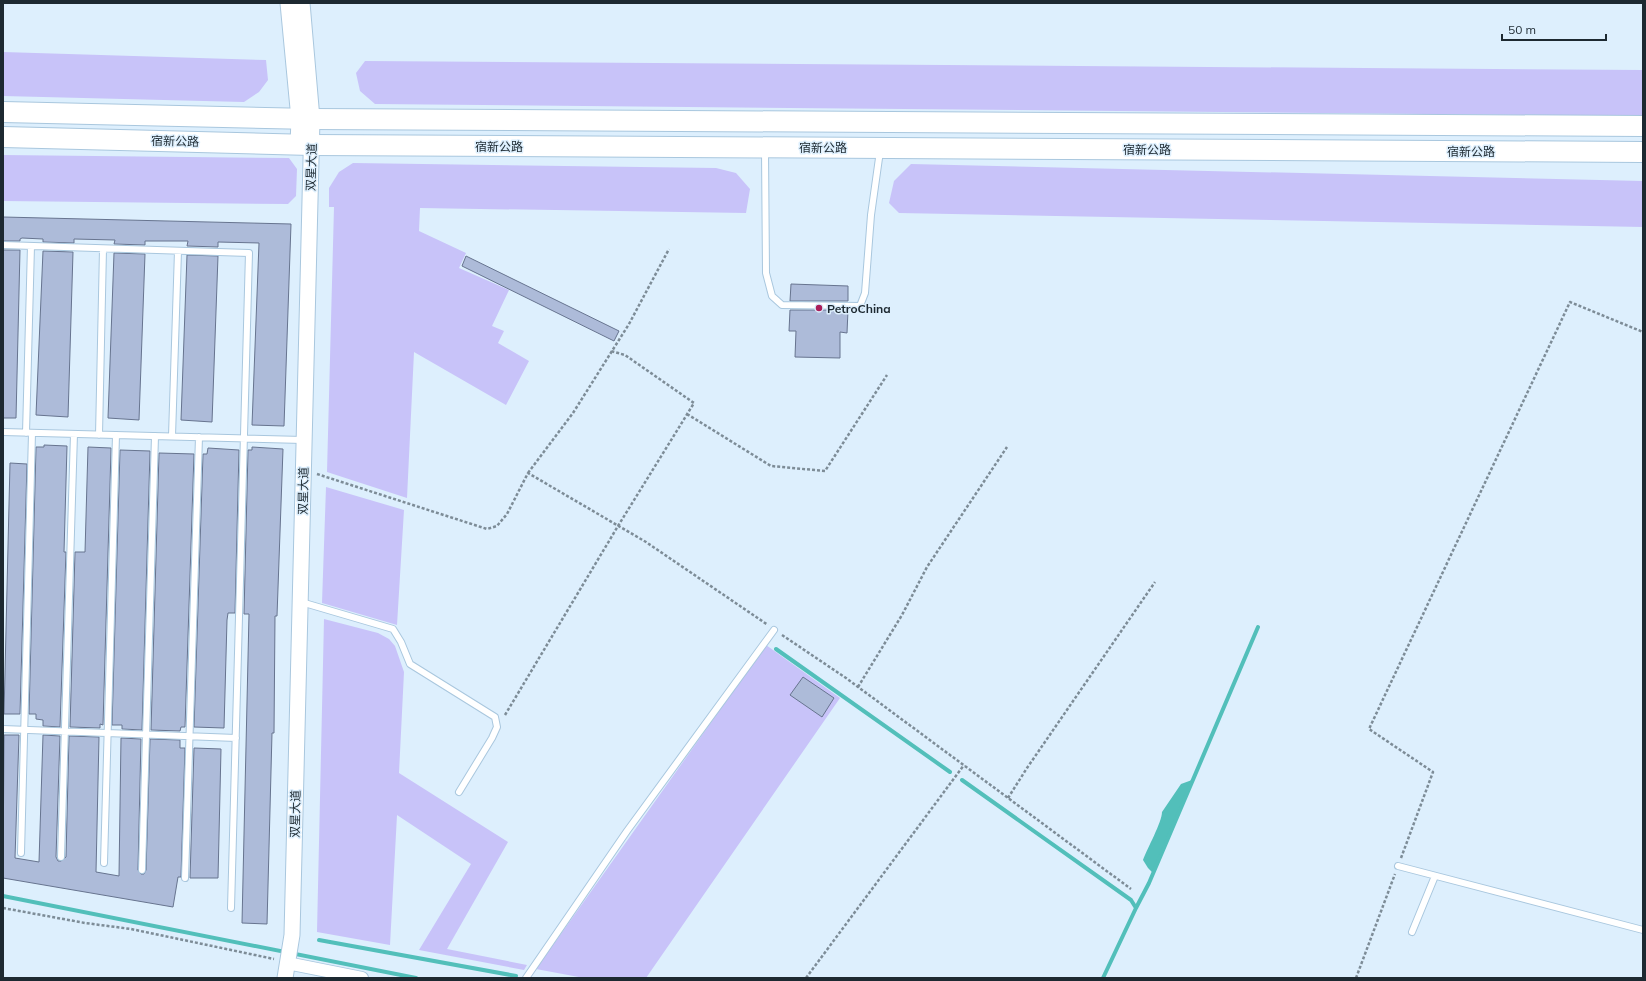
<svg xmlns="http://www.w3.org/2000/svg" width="1646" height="981" font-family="Mulish,'Noto Sans SC',sans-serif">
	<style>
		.green { fill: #c8c3f9 }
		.water { fill: #52bfba }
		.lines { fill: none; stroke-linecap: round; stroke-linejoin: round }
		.stream { stroke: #52bfba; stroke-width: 4 }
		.building { fill: #adbbd9; stroke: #67748f }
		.service-casing { stroke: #a9c7de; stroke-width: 8 }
		.minor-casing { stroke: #a9c7de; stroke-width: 14 }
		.tertiary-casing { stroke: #a9c7de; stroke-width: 17 }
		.trunk-casing { stroke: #a9c7de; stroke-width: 22 }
		.path { stroke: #7d8c97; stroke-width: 2.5; stroke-dasharray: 3 2; stroke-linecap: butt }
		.service { stroke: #fff; stroke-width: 6 }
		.minor { stroke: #fff; stroke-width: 12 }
		.tertiary { stroke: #fff; stroke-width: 15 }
		.trunk { stroke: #fff; stroke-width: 20 }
		.poi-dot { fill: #ab1d59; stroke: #ddeffd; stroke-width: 1.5 }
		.labels { text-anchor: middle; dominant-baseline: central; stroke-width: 3; stroke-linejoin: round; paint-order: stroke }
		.street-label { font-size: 12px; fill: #1d2931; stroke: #ddeffd }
		.poi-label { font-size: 12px; font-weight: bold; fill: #1d2931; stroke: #ddeffd; text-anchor: start }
	</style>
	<rect width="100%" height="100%" fill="#ddeffd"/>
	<!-- green -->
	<path class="green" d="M3,52l263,8 2,20 -9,12 -15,10 -241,-6z
		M365,61l1278,9v46l-1268,-12 -15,-13 -4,-18z
		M3,155l286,3 8,11 -1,27 -8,8 -285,-3z
		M353,163l363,5 20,5 14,16 -4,24 -326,-5 -1,23 47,22 -7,15 50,22 -17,36 12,5 -6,12 31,18 -23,44 -92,-53 -7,146 -80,-26 7,-265h-5v-19l10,-16z
		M911,164l732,17v46l-744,-14 -10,-10 5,-22z
		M326,487l78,23 -7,115 -75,-22z
		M324,619l54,14 11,6 6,7 9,26 -5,101 109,69 -61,107 80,16 -3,5 -105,-20 52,-86 -74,-49 -7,130 -73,-13z
		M766,645l74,53 -194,280h-62l-48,-9z"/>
	<!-- water -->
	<path class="water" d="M1192,780l-39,93 -5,-5 -5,-8c4,-11 19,-38 19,-48l19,-28z"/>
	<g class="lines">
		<!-- stream -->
		<path class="stream" d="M776,649l174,123
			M962,780l169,120 5,8 -33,70
			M3,896l413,82
			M1136,908l13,-25 109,-256
			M319,940l197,36"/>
	</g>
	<!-- building -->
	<path class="building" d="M3,217l288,7 -7,202 -32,-1 7,-182 -41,-1v5l-31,-1 1,-5h-43v4l-31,-1 1,-4 -41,-1v4l-31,-1v-3l-21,-1 -2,1v2h-17z
		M3,250h17l-4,168h-13z
		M43,251l30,1 -5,165 -32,-2z
		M114,253l31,1 -6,166 -31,-2z
		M187,255l31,1 -6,166 -31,-2z
		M466,256l153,75 -5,10 -152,-75z
		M791,284l57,2v15h-58z
		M790,310h58l-1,23 -7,-1v26l-45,-1 1,-26h-7z
		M44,445l23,1 -3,106h2l-6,175 -17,-1v-6l-7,-1v-5h-7l7,-267h8z
		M88,447l23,1v2l-8,275 -3,-1v4l-30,-1 5,-175h10z
		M252,447l31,2 -6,167h-2l-1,117h-2l-5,191 -25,-1 7,-309h-5l4,-164h4z
		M208,448l31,2 -4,163h-7l-1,7 -3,108 -30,-1 9,-273h4z
		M120,450l30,1v1l-8,278 -20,-1v-4h-10z
		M159,453l35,1 -9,273h-4l-1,4 -29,-1z
		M10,463l17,1 -7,250h-16z
		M803,677l31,21 -12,19 -32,-22z
		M4,735h15l-4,123 24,4 4,-127 17,1 -4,121 2,4h3l5,-4 3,-121 30,1 -3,135 23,4 2,-138 20,1 -3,131 3,4h3l2,-4 4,-131 30,1v8h5l-4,129h-3l-5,30 -170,-29z
		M194,748l27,1 -3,129h-28z"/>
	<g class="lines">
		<!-- service casing -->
		<g class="service-casing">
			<path id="service" d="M765,150l1,123 6,23 10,9 78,1 5,-13 6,-78 9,-64
				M3,245l246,8 -18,655
				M3,432l300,8
				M26,433l5,-187
				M99,435l4,-186
				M172,436l6,-185
				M301,602l92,27 8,13 9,22 85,53 2,10 -5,11 -33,54
				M3,729l233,9
				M21,853l11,-420
				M61,857l13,-423
				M104,863l12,-428
				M1398,866l245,64
				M142,870l13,-434
				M185,878l14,-441
				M1412,932l23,-56
				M526,978l101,-147 147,-201"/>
		</g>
		<!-- minor casing -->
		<g class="minor-casing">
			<path id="minor" d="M287,963l75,15"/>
		</g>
		<!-- tertiary casing -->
		<g class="tertiary-casing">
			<path id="tertiary" d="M288,3l11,116 -1,25
				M285,978l7,-43 20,-816 -10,-116"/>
		</g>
		<!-- trunk casing -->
		<g class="trunk-casing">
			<path id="trunk" d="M3,112l309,7 1331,7
				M3,137l308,8 1332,7"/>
		</g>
		<!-- path -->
		<path class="path" d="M687,414l84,52 54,5 62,-96
			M528,473l45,-60 56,-89 40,-75
			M317,474l170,55 10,-3 10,-12 21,-41 118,69 122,83
			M782,635l64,43 285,211
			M858,687l44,-72 25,-48 80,-120
			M505,715l113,-189 76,-123 -69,-48 -14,-4
			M1008,798l19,-30 128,-186
			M1401,858l32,-86 -64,-43 201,-427 73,30
			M3,908l82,15 46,6 143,30
			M806,978l158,-213
			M1356,978l39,-104"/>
		<!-- service -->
		<use href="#service" class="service"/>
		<!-- minor -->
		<use href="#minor" class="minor"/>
		<!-- tertiary -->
		<use href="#tertiary" class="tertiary"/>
		<!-- trunk -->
		<use href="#trunk" class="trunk"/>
	</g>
	<!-- markers -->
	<circle class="poi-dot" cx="819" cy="308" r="4"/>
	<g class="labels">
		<!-- street labels -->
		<g class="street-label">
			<text transform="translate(175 141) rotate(1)">宿新公路</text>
			<text x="499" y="146">宿新公路</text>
			<text x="823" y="147">宿新公路</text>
			<text x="1147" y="149">宿新公路</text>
			<text x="1471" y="151">宿新公路</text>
			<text transform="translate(311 167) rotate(-88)">双星大道</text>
			<text transform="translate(303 491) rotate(-89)">双星大道</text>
			<text transform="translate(295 814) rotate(-89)">双星大道</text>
		</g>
		<!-- poi labels -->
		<g class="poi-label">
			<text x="827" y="308">PetroChina</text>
		</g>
	</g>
	<!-- border -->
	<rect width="1646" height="981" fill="none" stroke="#1d2931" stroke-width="8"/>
	<!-- scale -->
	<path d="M1502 34v6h104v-6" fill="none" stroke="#1d2931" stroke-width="2"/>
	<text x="1508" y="34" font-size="12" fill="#1d2931" stroke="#ddeffd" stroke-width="3" paint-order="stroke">50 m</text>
</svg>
